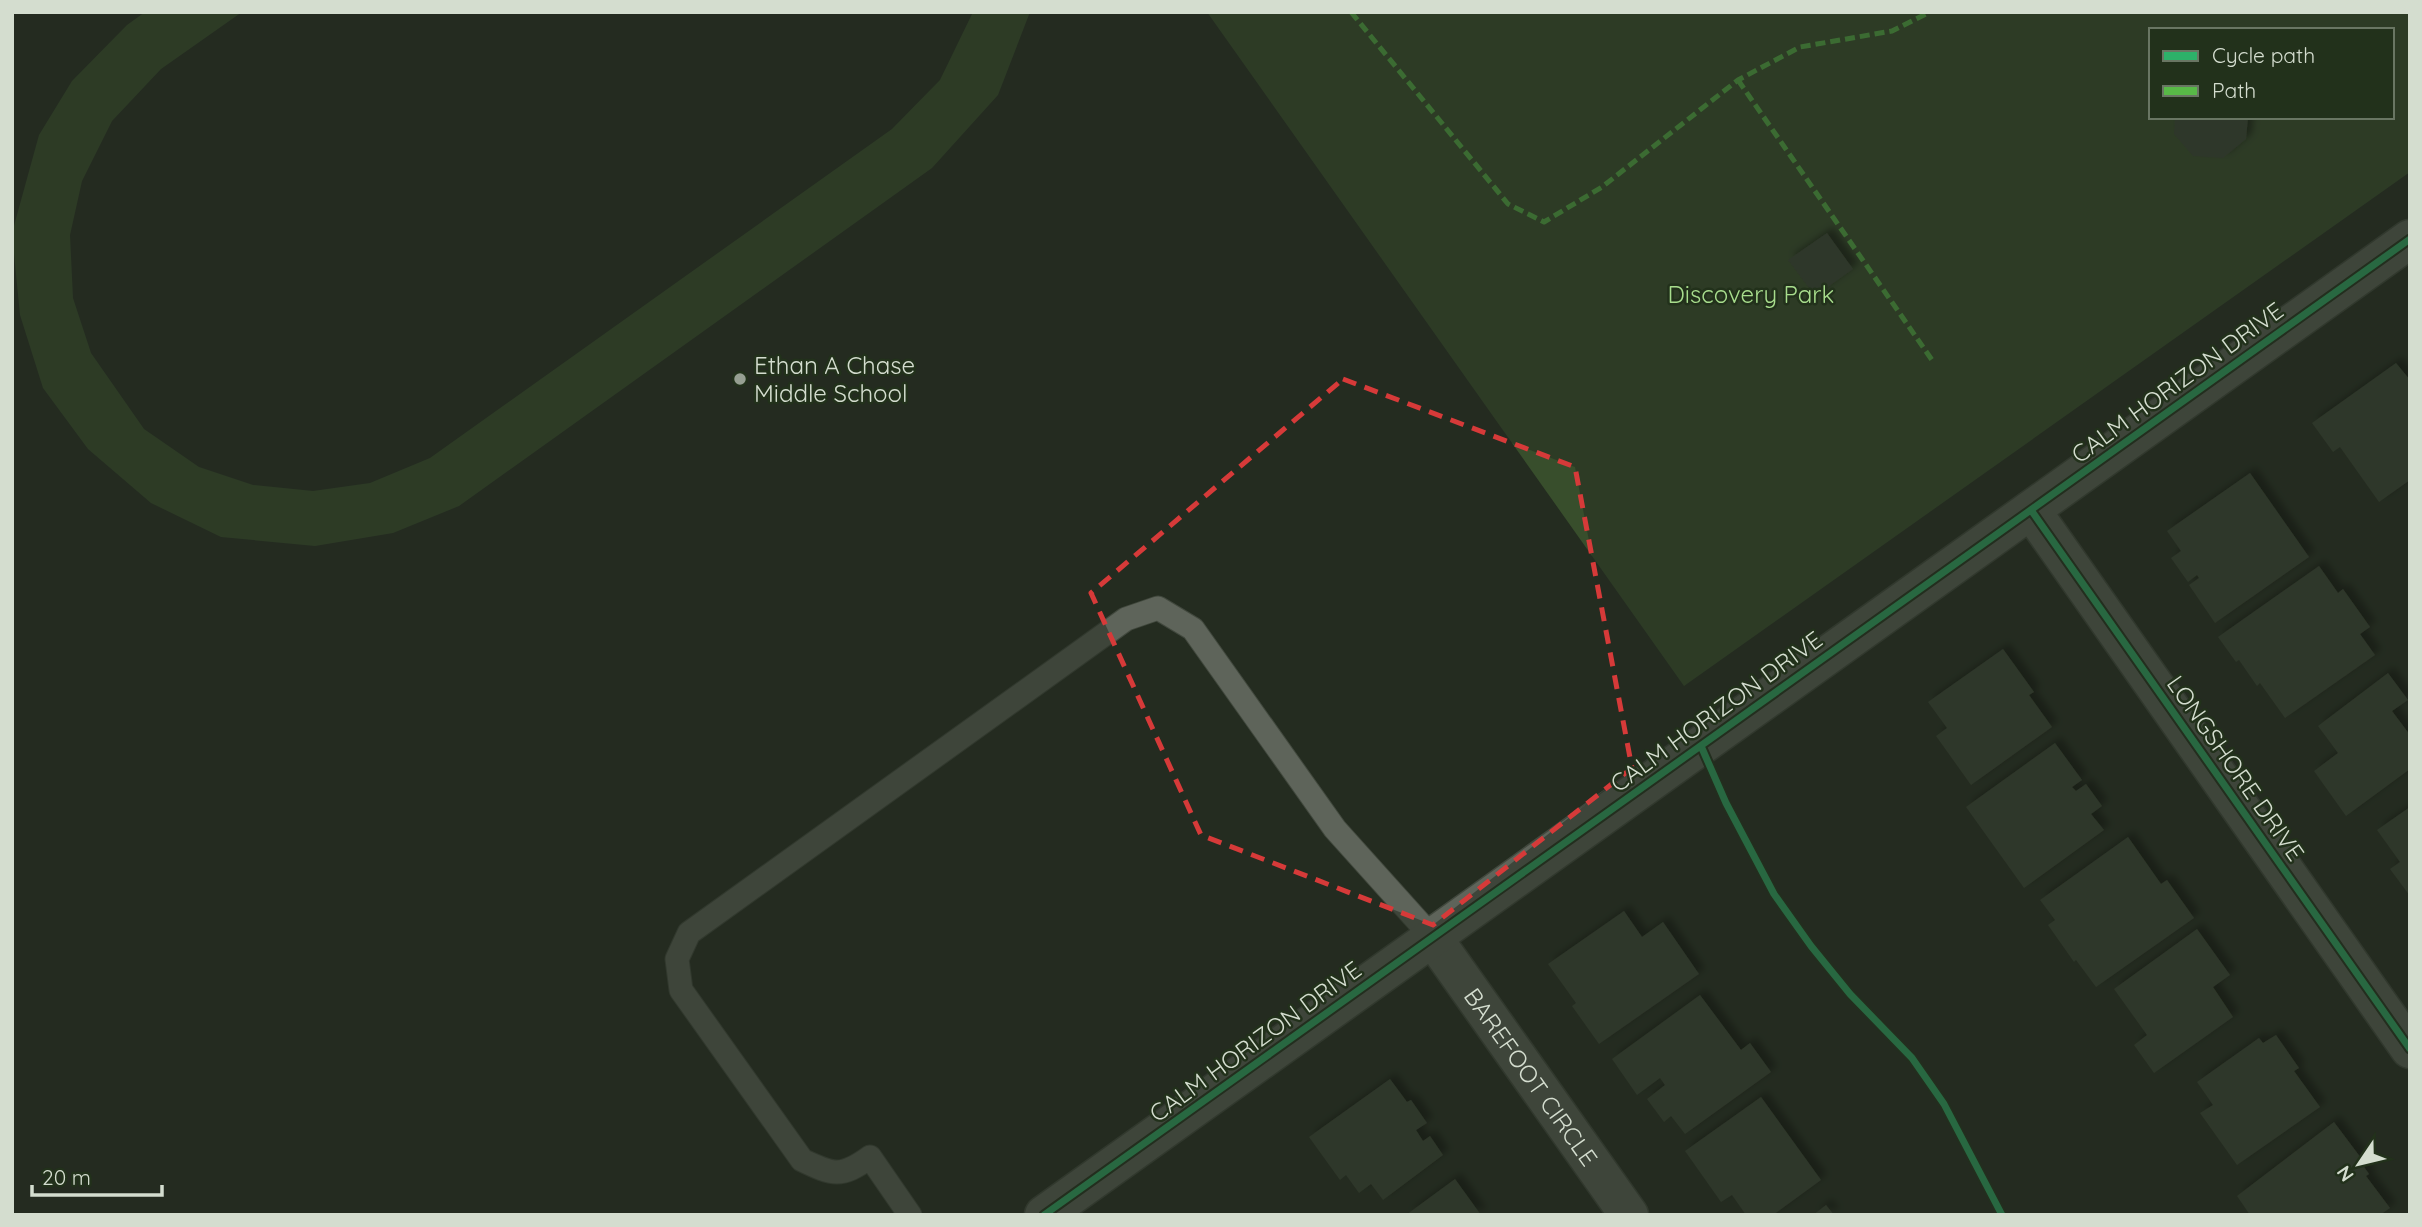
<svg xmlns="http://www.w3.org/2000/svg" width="2422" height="1227" font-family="Quicksand,sans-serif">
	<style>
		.green { fill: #384e2c; fill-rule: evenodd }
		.building { fill: #3b4435; filter: url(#shadow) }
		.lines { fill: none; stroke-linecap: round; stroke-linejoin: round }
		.lane-casing { stroke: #41483d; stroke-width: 25 }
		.street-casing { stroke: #41483d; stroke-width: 41 }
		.lane { stroke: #5e645a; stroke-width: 23 }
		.street { stroke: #5e645a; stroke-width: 38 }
		.quiet { stroke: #58b947; stroke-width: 5; stroke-dasharray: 10 5; stroke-linecap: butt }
		.cycleway-casing { stroke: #22311b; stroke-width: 11 }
		.cycleway { stroke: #2db169; stroke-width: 7 }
		.marked { fill: none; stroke: #d63a39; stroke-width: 5; stroke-dasharray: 14 9; stroke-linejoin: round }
		.poi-dot { fill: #969f92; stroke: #22311b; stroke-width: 2.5 }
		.labels { text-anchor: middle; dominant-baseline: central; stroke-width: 5; stroke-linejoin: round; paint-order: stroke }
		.park-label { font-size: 24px; fill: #a8dd8d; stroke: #22311b }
		.poi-label { font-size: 24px; fill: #d4ddcf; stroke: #22311b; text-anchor: start }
		.street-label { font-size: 24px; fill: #d4ddcf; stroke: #22311b }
	</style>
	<defs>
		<filter id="shadow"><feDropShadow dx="6" dy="-6" stdDeviation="3.5" flood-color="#0009"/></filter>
	</defs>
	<rect width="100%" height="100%" fill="#242c20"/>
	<!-- green -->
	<path class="green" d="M145,12h97l-81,57 -49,52 -30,60 -12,54 3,63 18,55 53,76 55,38 54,18 60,6 57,-8 60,-25 462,-329 48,-49 33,-68h57l-32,83 -66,73 -473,338 -66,27 -78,13 -94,-9 -70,-34 -63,-54 -45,-61 -23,-73 -8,-82 27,-98 33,-54 55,-56z
		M1207,12h1203v160l-726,514zM2151,30h241v87h-241z"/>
	<!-- building -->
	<path class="building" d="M2175,117h73l-2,22 -23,19 -30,-2 -19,-22z
		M1827,233l26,36 -38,27 -27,-36z
		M2396,363l14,17v100l-31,22 -39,-55 -7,5 -21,-29z
		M2250,473l59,84 -94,66 -26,-38 10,-7 -2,-3 -9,7 -17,-24 10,-7 -14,-20z
		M2319,566l19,27 5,-4 27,38 -10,7 15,21 -90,63 -25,-35 -3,3 -18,-26 -3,2 -18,-25z
		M2003,649l31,43 -5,3 23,32 -81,58 -35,-49 11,-8 -19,-26z
		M2388,673l20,27 -16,11 18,24v34l-64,47 -32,-45 24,-18 -20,-27z
		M2055,743l27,37 -10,7 4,4 10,-7 16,22 -11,8 13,16 -80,58 -58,-81z
		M2410,807v89l-20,-27 10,-7 -23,-32z
		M2128,837l33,47 6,-4 27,38 -98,69 -20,-27 -2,2 -26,-37 7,-5 -15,-20z
		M1624,911l18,26 21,-15 36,52 -100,70 -27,-38 4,-3 -28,-39z
		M2197,929l33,46 -17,12 20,30 -79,56 -20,-28 13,-10 -33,-46z
		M1700,995l41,55 9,-7 21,29 -86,62 -14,-18 -7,6 -17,-23 18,-14 -5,-7 -23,17 -25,-36z
		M2276,1035l23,33 -5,3 26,36 -83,58 -37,-52 13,-8 -16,-23 62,-44 4,5z
		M1390,1079l17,23 4,-2 16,23 -11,7 7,11 7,-5 13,19 -60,45 -12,-16 -12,9 -13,-18 -6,5 -31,-43z
		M1761,1097l60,83 -48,35h-27l-14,-20 -11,7 -36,-51z
		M2334,1122l30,40 -2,2 7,10 -3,2 24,32 -10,7h-130l-13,-19z
		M1455,1179l26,36h-75z
		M1826,1205l8,10h-21z"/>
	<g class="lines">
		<!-- lane casing -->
		<g class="lane-casing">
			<path id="lane" d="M910,1215l-40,-58c-29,21 -37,18 -68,3l-121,-170 -4,-31 12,-26 437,-314 32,-11 35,21 142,200 98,109"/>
		</g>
		<!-- street casing -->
		<g class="street-casing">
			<g id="street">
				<path d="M2031,510l379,539"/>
				<path id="s1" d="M1433,938l196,277"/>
				<path d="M1044,1215l1366,-976"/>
			</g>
		</g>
		<!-- lane -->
		<use href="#lane" class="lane"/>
		<!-- street -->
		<use href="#street" class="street"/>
		<!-- quiet -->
		<path class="quiet" d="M1351,12l157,192 36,18 58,-35 136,-107 62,-33 92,-16 38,-19
			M1738,80l194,280"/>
		<!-- cycleway casing -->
		<g class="cycleway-casing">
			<path id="cycleway" d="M2031,510l379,539
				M1701,746l25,57 48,91 37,52 39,48 62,64 32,46 58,111
				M1044,1215l1366,-976"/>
		</g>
		<!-- cycleway -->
		<use href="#cycleway" class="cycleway"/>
	</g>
	<!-- marked area -->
	<path d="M0 0H2422V1227H0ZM1343,379l232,88 57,301 -199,157 -232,-90 -110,-242z" fill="#242c20" fill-opacity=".55" fill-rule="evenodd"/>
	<path class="marked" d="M1343,379l232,88 57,301 -199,157 -232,-90 -110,-242z"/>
	<!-- markers -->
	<circle class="poi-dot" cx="740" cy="379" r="7"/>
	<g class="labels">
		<!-- park labels -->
		<g class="park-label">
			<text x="1751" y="294">Discovery Park</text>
		</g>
		<!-- poi labels -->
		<g class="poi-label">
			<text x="754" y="365">Ethan A Chase<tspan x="754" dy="28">Middle School</tspan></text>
		</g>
		<!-- street labels -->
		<g class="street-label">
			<text transform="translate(2177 382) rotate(-36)">CALM HORIZON DRIVE</text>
			<text transform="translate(1716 711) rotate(-36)">CALM HORIZON DRIVE</text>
			<text transform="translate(2236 768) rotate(55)">LONGSHORE DRIVE</text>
			<text transform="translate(1255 1041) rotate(-36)">CALM HORIZON DRIVE</text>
			<text stroke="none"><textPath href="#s1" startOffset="170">BAREFOOT CIRCLE</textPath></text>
		</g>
	</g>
	<!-- border -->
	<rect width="2422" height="1227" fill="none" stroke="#d4ddcf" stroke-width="28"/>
	<!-- legend -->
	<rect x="2149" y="28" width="245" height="91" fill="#22311b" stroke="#697663" stroke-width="2"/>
	<rect x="2163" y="51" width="35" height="10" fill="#2db169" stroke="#697663" stroke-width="2"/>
	<text x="2212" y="63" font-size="21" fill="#d4ddcf">Cycle path</text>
	<rect x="2163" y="86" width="35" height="10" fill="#58b947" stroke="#697663" stroke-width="2"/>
	<text x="2212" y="98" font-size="21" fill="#d4ddcf">Path</text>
	<!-- north arrow -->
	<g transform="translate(2359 1164) rotate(235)" stroke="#22311b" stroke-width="5" paint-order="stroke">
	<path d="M0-5L12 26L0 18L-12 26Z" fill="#d4ddcf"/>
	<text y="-10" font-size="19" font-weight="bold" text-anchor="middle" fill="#d4ddcf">N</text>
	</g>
	<!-- scale -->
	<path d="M32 1185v10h130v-10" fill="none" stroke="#d4ddcf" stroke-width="3.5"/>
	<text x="42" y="1185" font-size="21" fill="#d4ddcf" stroke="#22311b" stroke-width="5" paint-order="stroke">20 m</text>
</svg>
